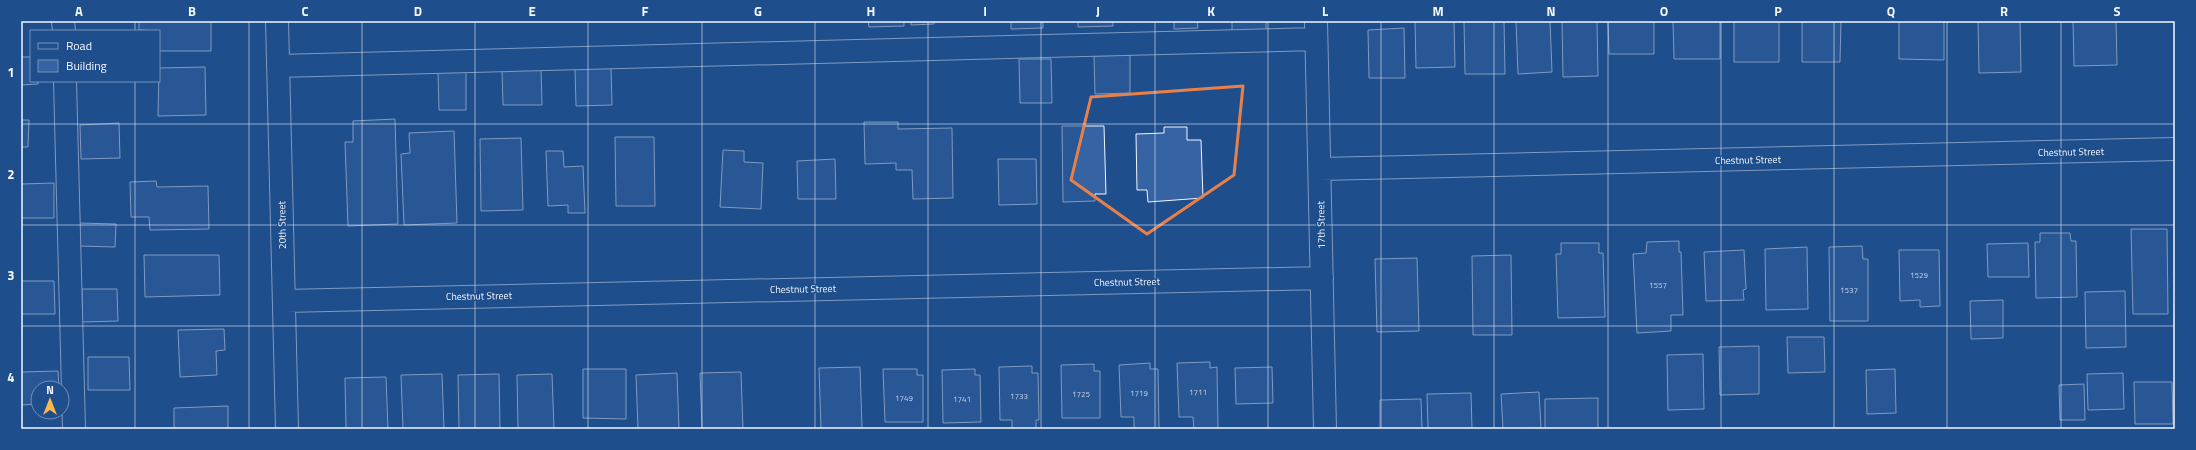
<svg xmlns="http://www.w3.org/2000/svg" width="2196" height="450" font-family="'Titillium Web',sans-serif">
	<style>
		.building { fill: #3563a3; stroke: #f2f6ff }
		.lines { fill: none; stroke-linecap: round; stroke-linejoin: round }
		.minor-casing { stroke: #f2f6ff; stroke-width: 24 }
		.minor { stroke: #1f4e8c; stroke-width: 22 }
		.marked { fill: none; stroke: #ea8049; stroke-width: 3; stroke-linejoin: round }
		.grid { fill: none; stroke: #f2f6ff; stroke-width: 1; stroke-opacity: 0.55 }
		.labels { text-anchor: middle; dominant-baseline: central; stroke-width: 3; stroke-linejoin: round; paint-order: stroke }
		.number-label { font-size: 8px; fill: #c3d1e8 }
		.street-label { font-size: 10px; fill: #f2f6ff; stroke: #1f4e8c }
		.neatline { fill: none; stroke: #f2f6ff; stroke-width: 1.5 }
		.grid-label { font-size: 13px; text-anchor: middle; font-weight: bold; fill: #f2f6ff }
	</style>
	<rect width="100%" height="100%" fill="#1f4e8c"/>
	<!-- building -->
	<path class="building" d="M139,21h72v30h-52v-20l-20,-1z
		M868,21h36v5l-35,1z
		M911,21h23v3l-23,1z
		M1011,21h32v7l-32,1z
		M1078,21h35v5l-35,1z
		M1174,21h23l1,7 -24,1z
		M1232,21h34v9l-34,1z
		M1415,21h39l1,46 -39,1z
		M1464,21h40l1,53h-40z
		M1516,21h34l2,51 -34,2z
		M1562,21h35l1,55 -35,1z
		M1608,21h46v33h-45z
		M1673,21h47v38h-46z
		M1734,21h45v41h-45z
		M1802,21h39l-1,41h-38z
		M1899,21h45v39l-45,-1z
		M1978,21h42l1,51 -42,1z
		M2073,21h43l1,44 -43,1z
		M1404,28l1,50h-36l-1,-48z
		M1130,55v38l-35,1 -1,-38z
		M21,57h10v24h7v3l-17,1z
		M1019,59h32l1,44h-32z
		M205,67l1,48 -48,1 1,-48z
		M611,67l1,38 -36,1 -1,-38z
		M541,69l1,36h-39l-1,-35z
		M438,72h28v38h-27z
		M395,119l3,105 -50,2 -3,-84h8v-21z
		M21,120h8l-1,27h-7z
		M864,122h34v7l54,-1 1,70 -40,1 -1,-29h-16v-7l-31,1z
		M119,123l1,35 -39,1 -1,-34z
		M1062,126h42l2,68h-11v7l-32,1z
		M1164,127h23v13h14l2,58 -55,4 -1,-12h-10l-1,-56 28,-1z
		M454,131l3,92 -53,2 -3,-71 9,-1 -1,-20z
		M615,137h39l1,69h-39z
		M521,138l2,72 -42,1 -1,-72z
		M723,150l21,1v11l19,1 -2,46 -41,-2z
		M546,151h17l1,16 19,-1 2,47h-17v-8l-20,1z
		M835,159l1,40h-38l-1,-38z
		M998,159h38l1,45 -38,1z
		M156,181l1,6 51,-1 1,43 -59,1 -1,-13h-18l-1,-35z
		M54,183v35h-33v-34z
		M79,223l37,1 -1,23 -37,-1z
		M2131,229h36l1,85h-35z
		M2040,233h30l1,8h5l1,56 -41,1 -1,-56h5z
		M1679,241v11h2l2,63h-12v16l-34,2 -4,-79 13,-1 1,-11z
		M1561,243h38v10h4l2,64 -47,1 -2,-64h5z
		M2028,243l1,34h-41l-1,-33z
		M1862,246l1,13h5v62h-38l-1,-74z
		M1807,247l1,62 -42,1 -1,-61z
		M1744,250l2,39 -3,1 1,10 -38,1 -2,-49z
		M1899,250h40l1,56 -20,1v-7l-20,1z
		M144,255h75l1,40 -75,2z
		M1511,255l1,80h-39l-1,-79z
		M1417,258l2,73 -42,1 -2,-73z
		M21,281h33l1,33h-34z
		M82,289h35l1,32 -36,1z
		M2125,291l1,56 -40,1 -1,-56z
		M2003,300v38l-32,1 -1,-38z
		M224,329l1,21 -9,1 1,24 -37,2 -2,-47z
		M1787,337h37l1,35 -37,1z
		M1759,346v48l-39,1 -1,-48z
		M1703,354l1,55 -36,1 -1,-55z
		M88,357h41l1,33h-42z
		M1210,362v6l7,-1 1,62h-24l-1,-12h-14l-2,-54z
		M1150,363v6h8l1,60h-25v-12h-13l-2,-52z
		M1094,364v7h6v47h-38l-1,-53z
		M1032,366v7h6l1,47h-3v9h-24v-9h-12l-1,-53z
		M860,367l2,61 -41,1 -2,-61z
		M1272,367l1,36 -37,1 -1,-36z
		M583,369h43v50l-43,-1z
		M883,369h34v6h6v47h-38z
		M975,369v6h5l1,47 -38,1 -1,-53z
		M1895,369l1,44 -29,1 -1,-44z
		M58,371l1,17h-21v16l-17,1v-33z
		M741,372l2,57h-41l-2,-56z
		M677,373l2,56h-41l-2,-54z
		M2123,373l1,36 -36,1 -1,-36z
		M442,374l2,55h-41l-2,-54z
		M499,374l1,55h-41l-1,-54z
		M552,374l2,55h-36l-1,-54z
		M386,377l2,52h-42l-1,-51z
		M2134,382h38l1,42h-38z
		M2084,384l1,36h-25l-1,-35z
		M1539,392l2,36 -38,1 -2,-35z
		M1471,393l1,36h-44l-1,-35z
		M1598,398v31h-53v-30z
		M1421,399l1,30h-42v-29z
		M228,406v23h-54v-21z"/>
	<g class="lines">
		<!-- minor casing -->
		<g class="minor-casing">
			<path id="minor" d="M63,21l1,10
				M277,21l10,408
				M1316,21l9,408
				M278,66l1038,-27
				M65,81l9,348
				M1320,169l855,-20
				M284,301l1038,-23"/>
		</g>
		<!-- minor -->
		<use href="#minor" class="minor"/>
	</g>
	<!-- marked area -->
	<path d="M0 0H2196V450H0ZM1243,86l-9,89 -87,59 -76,-54 20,-83z" fill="#1f4e8c" fill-opacity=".55" fill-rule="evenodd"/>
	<path class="marked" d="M1243,86l-9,89 -87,59 -76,-54 20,-83z"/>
	<!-- grid -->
	<path class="grid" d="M135,21v10M249,21v408M362,21v408M475,21v408M588,21v408M702,21v408M815,21v408M928,21v408M1041,21v408M1155,21v408M1268,21v408M1381,21v408M1494,21v408M1608,21v408M1721,21v408M1834,21v408M1947,21v408M2061,21v408M135,81v348M21,124h2154M21,225h2154M21,326h2154"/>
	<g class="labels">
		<!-- number labels -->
		<g class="number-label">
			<text x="1919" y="275">1529</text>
			<text x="1658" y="285">1557</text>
			<text x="1849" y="290">1537</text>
			<text x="1198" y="392">1711</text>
			<text x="1139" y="393">1719</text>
			<text x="1081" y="394">1725</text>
			<text x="1019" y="396">1733</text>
			<text x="904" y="398">1749</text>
			<text x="962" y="399">1741</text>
		</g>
		<!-- street labels -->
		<g class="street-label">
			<text transform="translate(2071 152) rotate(-1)">Chestnut Street</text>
			<text transform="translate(1748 160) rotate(-1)">Chestnut Street</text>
			<text transform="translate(282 225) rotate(-91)">20th Street</text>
			<text transform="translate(1321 225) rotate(-91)">17th Street</text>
			<text transform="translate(1127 282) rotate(-1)">Chestnut Street</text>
			<text transform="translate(803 289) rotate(-1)">Chestnut Street</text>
			<text transform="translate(479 296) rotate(-1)">Chestnut Street</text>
		</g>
	</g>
	<!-- border -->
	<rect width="2196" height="450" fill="none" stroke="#1f4e8c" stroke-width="44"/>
	<!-- legend -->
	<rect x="30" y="30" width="130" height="52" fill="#1f4e8c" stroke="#7391ba"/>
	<rect x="38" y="43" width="20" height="6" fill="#1f4e8c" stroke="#7391ba"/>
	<text x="66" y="50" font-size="12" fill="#f2f6ff">Road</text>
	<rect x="38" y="60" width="20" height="12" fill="#3563a3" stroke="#7391ba"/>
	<text x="66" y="70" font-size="12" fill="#f2f6ff">Building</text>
	<!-- north arrow -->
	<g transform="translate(50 400)"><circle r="19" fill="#1f4e8c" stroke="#7391ba"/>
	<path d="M0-3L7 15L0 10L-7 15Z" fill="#ffb74d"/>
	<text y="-6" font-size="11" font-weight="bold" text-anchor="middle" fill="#f2f6ff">N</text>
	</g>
	<rect x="22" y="22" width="2152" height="406" class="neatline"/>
	<g class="grid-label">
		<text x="79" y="16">A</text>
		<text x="192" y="16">B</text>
		<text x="305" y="16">C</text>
		<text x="418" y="16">D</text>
		<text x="532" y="16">E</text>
		<text x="645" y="16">F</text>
		<text x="758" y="16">G</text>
		<text x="871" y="16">H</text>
		<text x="985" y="16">I</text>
		<text x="1098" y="16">J</text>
		<text x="1211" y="16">K</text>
		<text x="1325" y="16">L</text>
		<text x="1438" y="16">M</text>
		<text x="1551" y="16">N</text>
		<text x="1664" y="16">O</text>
		<text x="1778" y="16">P</text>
		<text x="1891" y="16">Q</text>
		<text x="2004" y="16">R</text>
		<text x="2117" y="16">S</text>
		<text x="11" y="77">1</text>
		<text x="11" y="179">2</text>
		<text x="11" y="280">3</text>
		<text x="11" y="382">4</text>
	</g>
</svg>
